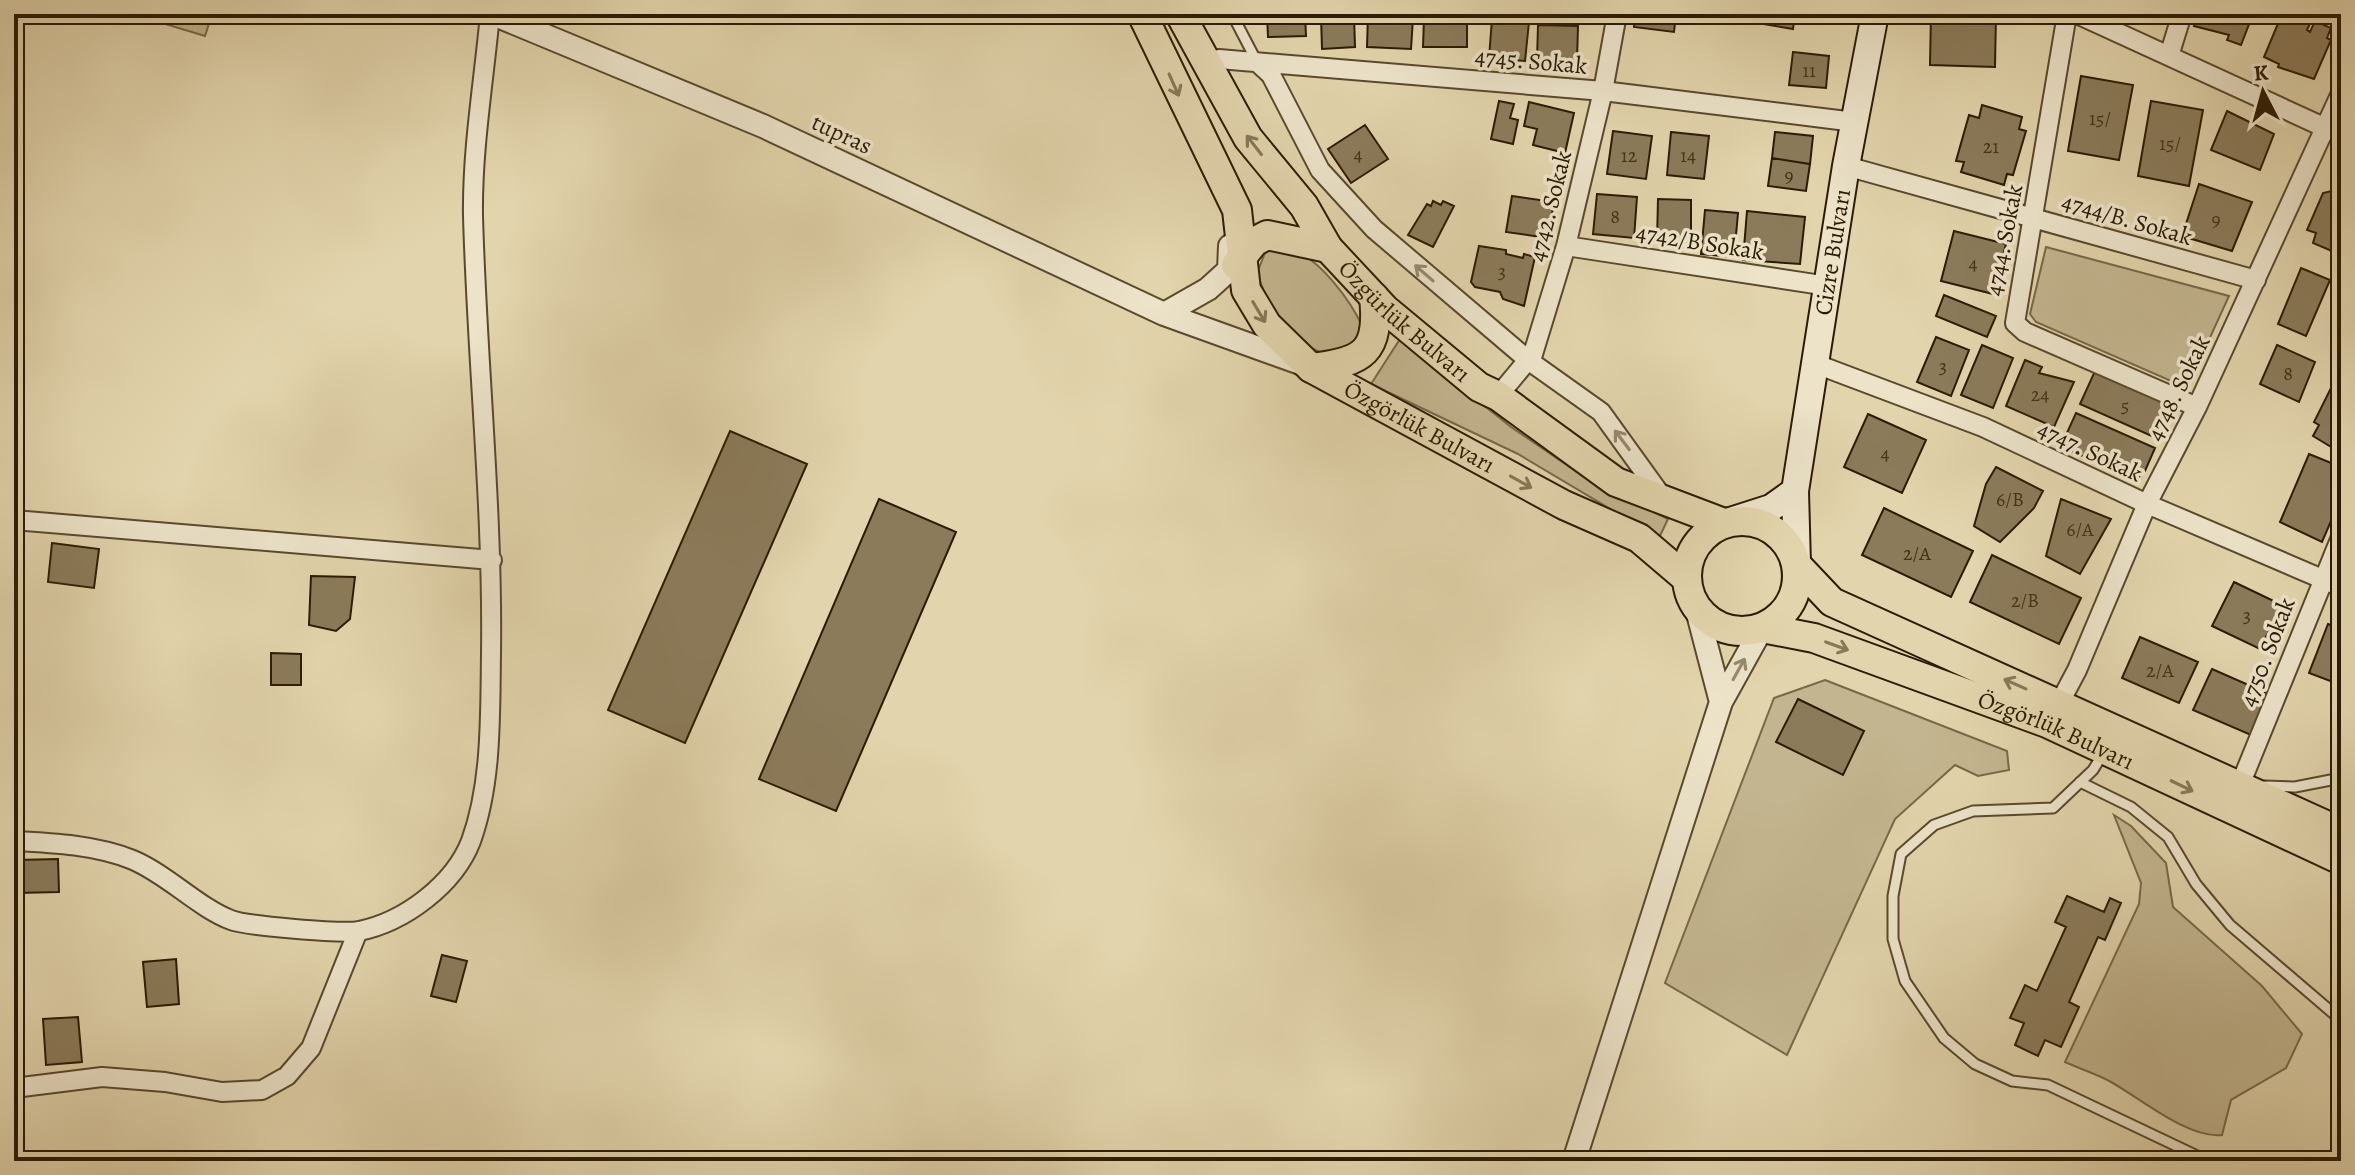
<svg xmlns="http://www.w3.org/2000/svg" width="2355" height="1175" font-family="Alegreya,serif">
	<style>
		.green { fill: #c3b58f; stroke: #786848; stroke-width: 2 }
		.building { fill: #8b7b5a; stroke: #2c1b02; stroke-width: 2 }
		.lines { fill: none; stroke-linecap: round; stroke-linejoin: round }
		.service-casing { stroke: #5a492c; stroke-width: 13 }
		.minor-casing { stroke: #5a492c; stroke-width: 22 }
		.tertiary-casing { stroke: #5a492c; stroke-width: 26 }
		.secondary-casing { stroke: #2c1b02; stroke-width: 30 }
		.primary-casing { stroke: #2c1b02; stroke-width: 32 }
		.service { stroke: #ece3c9; stroke-width: 9 }
		.minor { stroke: #ece3c9; stroke-width: 18 }
		.tertiary { stroke: #ece3c9; stroke-width: 22 }
		.secondary { stroke: #ece3c9; stroke-width: 26 }
		.primary { stroke: #e2d4ac; stroke-width: 28 }
		.oneway { stroke: #877857 }
		.oneway2 { stroke: #96896f }
		.labels { text-anchor: middle; dominant-baseline: central; stroke-width: 7; stroke-linejoin: round; paint-order: stroke }
		.number-label { font-size: 20px; fill: #443318 }
		.street-label { font-size: 24px; fill: #2c1b02; stroke: #ece3c9 }
	</style>
	<rect width="100%" height="100%" fill="#e2d4ac"/>
	<filter id="stains"><feTurbulence type="fractalNoise" baseFrequency=".0025" numOctaves="4"/><feColorMatrix values="0 0 0 0 .2 0 0 0 0 .09 0 0 0 0 .02 0 0 0 .5 -.17"/></filter>
	<radialGradient id="worn" r=".72"><stop offset=".6" stop-color="#630" stop-opacity="0"/><stop offset="1" stop-color="#630" stop-opacity=".3"/></radialGradient>
	<!-- green -->
	<path class="green" d="M147,14h65l-7,22 -60,-18z
		M2046,247l183,49 -42,92 -151,-66 -6,-8z
		M1267,248c8,1 18,1 26,3 26,6 59,52 69,75l-6,19 -24,11c-41,-10 -62,-45 -75,-83z
		M1400,339l111,88 66,45 91,47 -9,19 -141,-84 -147,-70z
		M1825,680l182,71 2,19 -31,6 -23,-11 -60,54 -108,236 -122,-72 109,-285z
		M2114,815l17,11 35,37 7,44 89,79 40,48 -16,34 -55,32 -9,35c-34,4 -82,-37 -111,-53 -14,-8 -31,-13 -46,-20l74,-158 2,-21z"/>
	<!-- building -->
	<path class="building" d="M1267,14h38l1,22 -38,1z
		M1368,14l45,4 -2,31 -44,-2z
		M1635,14h41l-2,18 -40,-5z
		M1727,14h27l-1,9 -27,-1z
		M1764,14h31l-2,15 -30,-5z
		M1931,14h65l-1,53 -65,-2z
		M2198,14h55l-12,31 -14,-5 2,-5 -35,-9z
		M2282,14h18l12,5 -5,11 3,2 5,-11 16,7 -4,10 4,2 -17,39 -36,-12 1,-3 -15,-7z
		M1354,15l1,32 -33,2 -1,-33z
		M1424,18l43,1v28h-44z
		M1492,19l37,3 -4,39 -36,-3z
		M1538,25l40,1 -1,35 -40,-1z
		M1793,52l36,4 -3,32 -37,-3z
		M2081,76l52,9 -14,75 -51,-9z
		M1499,101l15,3 -4,14 8,2 -5,24 -22,-5z
		M2151,101l52,9 -14,76 -51,-10z
		M1529,102l45,11 -9,40 -32,-8 4,-16 -13,-3z
		M1982,105l40,12 -3,12 7,2 -13,44 -6,-1 -3,11 -43,-13 3,-10 -8,-1 13,-46 10,3z
		M2227,111l47,23 -14,36 -49,-20z
		M1365,125l23,34 -37,24 -23,-34z
		M1613,131l39,5 -6,43 -39,-5z
		M1671,132l38,4 -5,43 -37,-4z
		M1775,132l38,4 -3,28 -38,-6z
		M1772,158l38,6 -4,27 -38,-5z
		M2199,184l53,18 -20,49 -50,-15z
		M2340,189h1v66l-28,-12 3,-10 -9,-3 16,-37z
		M1597,194l40,3 -3,41 -41,-4z
		M1512,196l42,6 -6,36 -42,-6z
		M1658,199l33,1v42l-34,-1z
		M1433,201l8,4 2,-4 11,5 -21,41 -25,-12 19,-31 4,2z
		M1705,210l33,3 -4,44 -33,-3z
		M1747,211l58,6 -5,47 -57,-4z
		M1954,231l52,13 -13,50 -52,-13z
		M1479,246l27,4v4l17,4 1,-4 11,3 -11,49 -21,-7 -3,-7 -25,-5 -4,-5z
		M2301,268l29,12 -24,56 -28,-12z
		M1944,295l52,21 -9,21 -51,-21z
		M1936,337l33,13 -18,46 -34,-14z
		M1982,345l31,13 -20,50 -32,-13z
		M2277,345l38,17 -16,40 -39,-18z
		M2025,360l17,7 -3,6 35,9 -20,45 -48,-21z
		M2095,371l76,35 -15,32 -76,-34z
		M2341,380v73l-28,-17 6,-11 -5,-3 20,-40 5,2z
		M2076,413l79,35 -10,23 -10,9 -74,-34z
		M1868,414l58,26 -24,53 -58,-26z
		M730,431l77,33 -122,279 -77,-33z
		M2309,454l32,13v31l-19,44 -42,-20z
		M1996,467l47,24 -9,17 -34,34 -26,-16 12,-42z
		M879,499l77,33 -120,279 -77,-32z
		M2061,499l50,20 -31,55 -34,-18z
		M1884,508l89,43 -22,46 -89,-42z
		M52,543l47,6 -5,39 -46,-6z
		M1992,555l89,43 -22,46 -89,-42z
		M311,576l44,1 -5,42 -14,12 -27,-6z
		M2234,582l48,23 -22,44 -48,-23z
		M2328,624l13,5v56l-32,-12z
		M2140,637l58,25 -19,41 -57,-25z
		M271,653l30,1v31h-30z
		M2212,669l57,25 -18,41 -58,-25z
		M1798,699l66,32 -21,44 -67,-33z
		M58,859l1,33 -42,1 -1,-33z
		M2067,896l37,16 6,-14 11,5 -16,37 -7,-3 -29,65 10,5 -18,40 -16,-7 -7,16 -23,-11 9,-22 -14,-5 15,-33 12,6 29,-64 -11,-5z
		M442,955l25,6 -11,41 -25,-6z
		M176,959l3,45 -32,3 -4,-45z
		M78,1017l4,45 -36,3 -3,-46z"/>
	<g class="lines">
		<!-- service casing -->
		<g class="service-casing">
			<path id="service" d="M1232,14l25,48
				M2104,752l-11,18 -40,38 -80,3 -39,14 -33,29 -8,42v43l12,42 39,57 31,26 37,17 36,4 160,76
				M2080,782l51,25 37,30 28,47 34,41 111,95
				M2265,786l30,1 46,-9"/>
		</g>
		<!-- minor casing -->
		<g class="minor-casing">
			<path id="minor" d="M2067,14l-52,309 10,9 172,75
				M2077,14l264,121
				M2169,56l13,-42
				M1203,62l16,-3 384,32 252,31
				M1257,62l14,13 49,95 54,59 154,131 73,52 62,86
				M1846,166l410,114
				M1566,246l262,40
				M1816,364l167,63 164,77 194,83
				M1498,396l35,-42 33,-108 37,-155 14,-77
				M14,520l478,40
				M2059,704l18,-34 70,-166 50,-97 144,-314
				M2240,785l101,-248
				M14,841c40,2 82,4 119,19 35,15 66,48 98,60 15,6 112,14 128,11 45,-9 95,-46 112,-90 21,-58 19,-125 20,-187 2,-146 -14,-292 -18,-438 -1,-67 11,-136 17,-202
				M14,1088l88,-11 63,5 57,10 40,-2 25,-14 24,-28 47,-117"/>
		</g>
		<!-- tertiary casing -->
		<g class="tertiary-casing">
			<path id="tertiary" d="M493,14l270,112 401,188
				M1230,246l-1,24 -21,19 -44,25 139,50
				M1697,610l24,92 41,-74
				M1574,1161l147,-459"/>
		</g>
		<!-- secondary casing -->
		<g class="secondary-casing">
			<g id="secondary">
				<path id="s1" d="M1795,491l51,-325 29,-152"/>
				<path d="M1724,523l47,-15 24,-17 2,74"/>
			</g>
		</g>
		<!-- primary casing -->
		<g class="primary-casing">
			<g id="primary">
				<path id="s2" d="M1142,14l95,196 9,80 21,35 44,43 253,137 75,33 47,40"/>
				<path id="s3" d="M1180,14l68,124 56,68 24,42 57,61 94,78 19,9 118,86 108,41"/>
				<path d="M1236,265l18,-23 13,-7 61,13"/>
				<path d="M1311,368c53,-6 69,-16 63,-71"/>
				<circle cx="1742" cy="576" r="55"/>
				<path d="M1797,565l35,37 509,230"/>
				<path id="s4" d="M1762,628l52,10 233,85 294,137"/>
			</g>
		</g>
		<!-- service -->
		<use href="#service" class="service"/>
		<!-- minor -->
		<use href="#minor" class="minor"/>
		<!-- tertiary -->
		<use href="#tertiary" class="tertiary"/>
		<!-- secondary -->
		<use href="#secondary" class="secondary"/>
		<!-- primary -->
		<use href="#primary" class="primary"/>
	</g>
	<!-- one-way arrows -->
	<defs><path id="oneway-shaft" d="M-6 0H5M1.5-3L5.5 0L1.5 3" fill="none" stroke-width="1.6" stroke-linecap="round" stroke-linejoin="round" transform="scale(2)"/></defs>
	<g class="oneway">
		<use href="#oneway-shaft" transform="translate(1174 85) rotate(66)"/>
		<use href="#oneway-shaft" transform="translate(1254 145) rotate(-128)"/>
		<use href="#oneway-shaft" transform="translate(1259 312) rotate(59)"/>
		<use href="#oneway-shaft" transform="translate(1521 482) rotate(29)"/>
		<use href="#oneway-shaft" transform="translate(1837 646) rotate(20)"/>
		<use href="#oneway-shaft" transform="translate(2015 684) rotate(-156)"/>
		<use href="#oneway-shaft" transform="translate(2182 786) rotate(26)"/>
	</g>
	<g class="oneway2">
		<use href="#oneway-shaft" transform="translate(1424 273) rotate(-139)"/>
		<use href="#oneway-shaft" transform="translate(1622 440) rotate(-127)"/>
		<use href="#oneway-shaft" transform="translate(1739 669) rotate(-61)"/>
	</g>
	<g class="labels">
		<!-- number labels -->
		<g class="number-label">
			<text x="1809" y="70">11</text>
			<text x="2100" y="118">15/</text>
			<text x="2170" y="143">15/</text>
			<text x="1991" y="146">21</text>
			<text x="1358" y="154">4</text>
			<text x="1629" y="155">12</text>
			<text x="1688" y="155">14</text>
			<text x="1789" y="175">9</text>
			<text x="1615" y="216">8</text>
			<text x="2216" y="219">9</text>
			<text x="1973" y="263">4</text>
			<text x="1502" y="271">3</text>
			<text x="1943" y="366">3</text>
			<text x="2288" y="373">8</text>
			<text x="2040" y="394">24</text>
			<text x="2125" y="405">5</text>
			<text x="1885" y="453">4</text>
			<text x="2010" y="499">6/B</text>
			<text x="2080" y="529">6/A</text>
			<text x="1917" y="553">2/A</text>
			<text x="2025" y="600">2/B</text>
			<text x="2247" y="615">3</text>
			<text x="2160" y="670">2/A</text>
		</g>
		<!-- street labels -->
		<g class="street-label">
			<text transform="translate(1531 61) rotate(5)">4745. Sokak</text>
			<text transform="translate(842 134) rotate(25)">tupras</text>
			<text transform="translate(1550 206) rotate(-76)">4742. Sokak</text>
			<text transform="translate(2127 219) rotate(16)">4744/B. Sokak</text>
			<text transform="translate(2004 240) rotate(-79)">4744. Sokak</text>
			<text transform="translate(1700 242) rotate(9)">4742/B Sokak</text>
			<text stroke="none"><textPath href="#s1" startOffset="242">Cizre Bulvarı</textPath></text>
			<text stroke="none"><textPath href="#s3" startOffset="384">Özgürlük Bulvarı</textPath></text>
			<text transform="translate(2178 388) rotate(-64)">4748. Sokak</text>
			<text stroke="none"><textPath href="#s2" startOffset="524">Özgörlük Bulvarı</textPath></text>
			<text transform="translate(2090 451) rotate(25)">4747. Sokak</text>
			<text transform="translate(2267 652) rotate(-69)">4750. Sokak</text>
			<text stroke="none"><textPath href="#s4" startOffset="312">Özgörlük Bulvarı</textPath></text>
		</g>
	</g>
	<!-- margin -->
	<rect width="2355" height="1175" fill="none" stroke="#e2d4ac" stroke-width="48"/>
	<rect x="16" y="16" width="2323" height="1143" fill="none" stroke="#2c1b02" stroke-width="4"/>
	<rect x="24" y="24" width="2307" height="1127" fill="none" stroke="#2c1b02" stroke-width="2"/>
	<!-- north arrow -->
	<g transform="translate(2263 92) rotate(354)" stroke="#ece3c9" stroke-width="6" paint-order="stroke">
	<path d="M0-6L14 30L0 20L-14 30Z" fill="#2c1b02"/>
	<text y="-12" font-size="22" font-weight="bold" text-anchor="middle" fill="#2c1b02">K</text>
	</g>
	<rect width="100%" height="100%" filter="url(#stains)"/>
	<rect width="100%" height="100%" fill="url(#worn)"/>
</svg>
